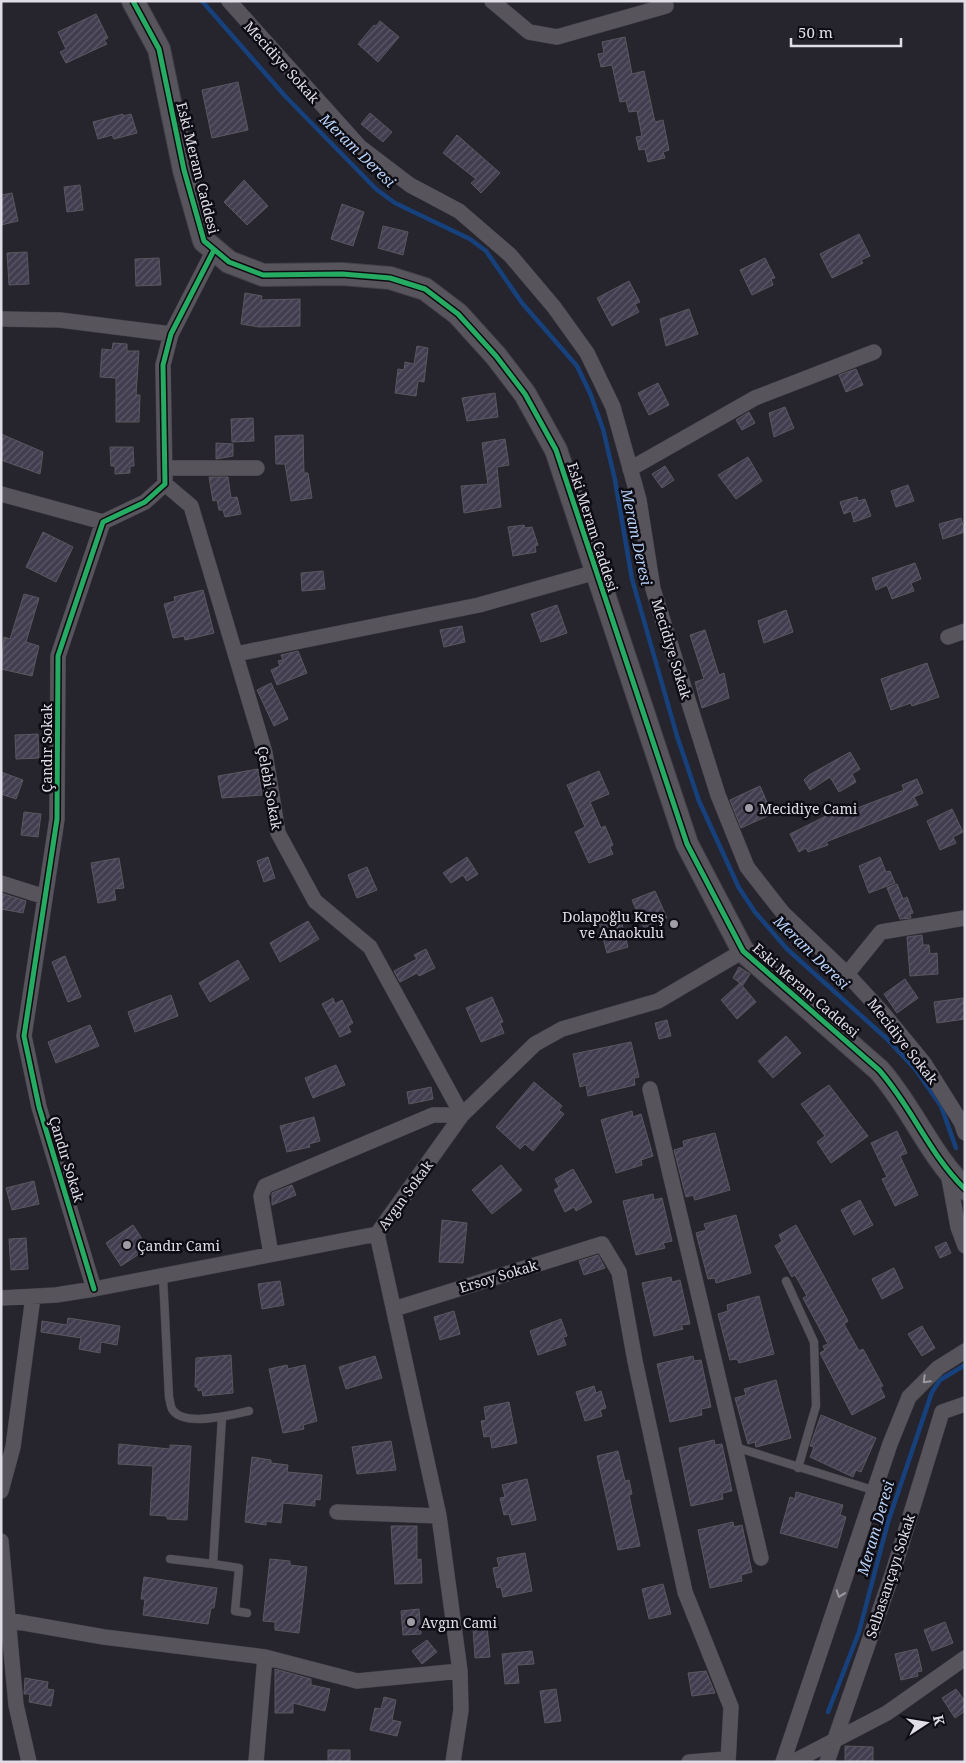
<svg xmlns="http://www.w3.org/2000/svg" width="966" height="1763" font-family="'Noto Serif',serif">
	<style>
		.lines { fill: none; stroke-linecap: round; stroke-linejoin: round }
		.stream { stroke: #17417d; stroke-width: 4.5 }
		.building { fill: url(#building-hatch); stroke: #59585f }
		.lane-casing { stroke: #423f47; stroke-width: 9 }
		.street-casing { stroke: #423f47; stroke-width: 16 }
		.secondary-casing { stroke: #423f47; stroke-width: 24 }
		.lane { stroke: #57555b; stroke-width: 8 }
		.street { stroke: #57555b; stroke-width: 15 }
		.secondary { stroke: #57555b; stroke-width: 22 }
		.cycleway-casing { stroke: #0e0c13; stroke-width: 8 }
		.cycleway { stroke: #26ab63; stroke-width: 5 }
		.oneway { stroke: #9c99a1 }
		.poi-dot { fill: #9f9ca6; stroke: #0e0c13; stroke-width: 2 }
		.labels { text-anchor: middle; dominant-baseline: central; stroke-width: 5; stroke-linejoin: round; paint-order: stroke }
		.street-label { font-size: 14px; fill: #e0dde7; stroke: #0e0c13 }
		.poi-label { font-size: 14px; fill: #e0dde7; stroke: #0e0c13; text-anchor: start }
		.water-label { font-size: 15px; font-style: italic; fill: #b6d0f6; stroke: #0e0c13 }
	</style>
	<defs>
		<pattern id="building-hatch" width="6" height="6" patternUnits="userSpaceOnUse" patternTransform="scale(1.25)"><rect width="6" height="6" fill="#423e50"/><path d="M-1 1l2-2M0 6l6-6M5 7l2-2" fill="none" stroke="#5d5969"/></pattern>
	</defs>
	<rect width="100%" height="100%" fill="#26242c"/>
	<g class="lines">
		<!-- stream -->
		<path class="stream" d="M202,1l83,95 91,93 19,14 75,36 16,12 36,52 55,63 13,27 13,36 12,51 17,99 45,157 22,65 40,87 16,24 32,37 99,89 30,32 25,36 15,42
			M828,1712l31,-80 29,-110 44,-130 8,-12 25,-15"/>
	</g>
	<!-- building -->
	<path class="building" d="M96,14l12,24 -4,2 3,4 -41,19 -6,-11 6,-3 -8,-17z
		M380,21l19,16 -21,25 -20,-18 16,-19 2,1z
		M625,37l7,37 12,-3 11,51 8,-2 6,30 -6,2 2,6 -17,4 -3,-13 -6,1 -3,-13 6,-1 -5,-25 -8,1 -3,-11 -6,1 -8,-37 -11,2 -3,-13 6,-1 -2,-11z
		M238,82l10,48 -36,8 -10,-48z
		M370,113l22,19 -9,10 -22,-18z
		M123,114v2l8,-2 6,19 -23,6 -2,-4 -14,4 -5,-17z
		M457,135l43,38 -19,20 -10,-10 5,-4 -33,-26z
		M244,180l24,26 -21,19 -23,-23z
		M80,185l3,25 -16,2 -3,-25z
		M12,193l6,28 -17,4v-30z
		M342,204l22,8 -11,34 -22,-7z
		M383,226l25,6 -5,23 -25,-7z
		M859,234l11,22 -9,4 2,3 -31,15 -12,-24z
		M27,252l2,32 -20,1 -2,-32z
		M159,258l2,27 -25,1 -1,-27z
		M765,258l10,20 -4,1 2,6 -21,10 -12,-25z
		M629,281l11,21 -5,2 4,8 -27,14 -15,-28z
		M245,293l17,3 -1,4 39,-1v27l-41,1 -18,-3z
		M689,309l9,25 -32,12 -6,-27z
		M113,343l14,1v7h12l-3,44h4l-1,27h-23v-44l-16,-1 2,-28 10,1z
		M417,346l11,2 -4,34 -6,-1 -2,15 -21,-3 3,-24 6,1 1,-8 9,2z
		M856,369l7,16 -17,7 -7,-17z
		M658,383l11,22 -20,10 -11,-22z
		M495,393l3,24 -31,4 -5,-23z
		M785,407l9,21 -20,9 -5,-24z
		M749,412l6,11 -13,7 -6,-10z
		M253,418l1,23 -22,1 -1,-23z
		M1,434l42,18 -3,22 -39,-14z
		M303,435l1,38h4l4,25 -21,3 -6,-37h-9l-1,-28z
		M505,439l4,26 -12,2 4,40 -37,6 -3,-27 27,-2 -6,-41z
		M216,443l17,1v12l-17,3z
		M110,447h23l1,19h-4v7l-15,1v-8h-4z
		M748,457l14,24 -26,18 -18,-24z
		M665,466l9,14 -12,8 -10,-14z
		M209,477h19l3,21 6,-1 4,17 -16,3 -2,-7h-4l-2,-10 -4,1z
		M908,485l6,16 -18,6 -5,-16z
		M857,497l1,4 7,-2 6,17 -17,6 -3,-11 -7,3 -4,-12z
		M961,518l4,14 -22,7 -4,-15z
		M524,525l1,3 7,-1 6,18 -3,1 1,6 -23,4 -5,-29z
		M43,532l30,15 -17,35 -30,-15z
		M915,563l6,16 -10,4 3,8 -22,8 -5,-14 -11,5 -4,-12z
		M323,571l2,18 -23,2 -1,-18z
		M203,590l11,43 -29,7 -1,-4 -11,2 -9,-34 11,-3 -1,-4z
		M24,594l15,4 -13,44 13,4 -7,30 -31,-7 3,-32 6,2z
		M557,605l10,28 -26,9 -10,-28z
		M786,610l7,22 -29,11 -6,-22z
		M462,626l3,16 -21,5 -4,-17z
		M705,630l14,45 5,-2 5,25 -27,10 -7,-26 9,-3 -14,-44z
		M298,651l9,22 -30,12 -6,-15 9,-4 -2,-5 5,-1 -2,-5z
		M927,663l12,34 -27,9 -1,-3 -20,7 -10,-31z
		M271,683l17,36 -14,7 -17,-36z
		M38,734l1,24 -23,1 -1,-24z
		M850,752l10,17 -8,5 4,8 -17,10 -9,-15 -20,13 -6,-10 5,-5z
		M258,769l4,26 -40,3 -4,-22z
		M599,771l10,23 -19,8 11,26 4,-2 8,19 -3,2 3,7 -24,9 -14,-31 10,-5 -18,-42z
		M1,772l22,8 -7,19 -15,-5z
		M917,779l6,14 -9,4 4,8 -92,37 2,3 -20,7 -2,-4 -7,4 -9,-18 50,-25 2,5 62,-24 -2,-5z
		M760,786l12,28 -31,14 -11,-28z
		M952,809l11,23 -10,5 3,6 -16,7 -13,-29z
		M24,812l17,2 -3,23 -17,-2z
		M268,857l7,21 -11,4 -7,-21z
		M467,857l11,17 -11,7 -4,-6 -12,8 -8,-10z
		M880,857l6,15 4,-1 5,12 -26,10 -10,-27z
		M119,858l5,30 -10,1 2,11 -18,3 -7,-40z
		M367,867l10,23 -20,8 -9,-23z
		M897,884l6,15 4,-2 6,16 -3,1 1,4 -11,1 -13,-31z
		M655,891l12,27 -23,10 -12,-28z
		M1,893l25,8 -3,12 -22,-4z
		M618,909l10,38 -21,6 -10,-38z
		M308,921l11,18 -39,23 -10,-19z
		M922,935l1,10h6l1,9 7,-1 1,21 -28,2 -3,-39z
		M426,949l9,19 -16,8 -2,-3 -17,9 -6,-11 23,-12 -3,-4z
		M65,956l16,41 -13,5 -16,-40z
		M238,960l11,19 -39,23 -11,-19z
		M739,967l11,7 -7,11 -10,-7z
		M905,979l13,19 -21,15 -13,-19z
		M740,983l16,19 -19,17 -16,-19z
		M171,995l7,21 -43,16 -7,-20z
		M492,997l11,25 -3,1 4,10 -23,9 -15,-34z
		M333,998l2,6 7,-4 11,23 -5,3 3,6 -11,5 -18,-33z
		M963,998l2,21 -28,4 -3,-21z
		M667,1020l4,16 -12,3 -4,-16z
		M90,1025l9,21 -43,17 -8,-21z
		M786,1036l15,17 -28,25 -15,-17z
		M631,1042l8,35 -5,1 1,7 -47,11 -2,-11 -6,2 -7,-33z
		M336,1065l9,20 -32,13 -8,-20z
		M534,1082l28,24 -3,4 5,4 -31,37 -8,-7 -5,5 -24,-22z
		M829,1085l39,51 -37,27 -14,-21 8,-6 -24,-32z
		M431,1087l2,12 -24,5 -2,-12z
		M632,1111l1,6 8,-3 12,42 -12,4 1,5 -26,8 -15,-53z
		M314,1117l6,24 -11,3 1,3 -23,5 -7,-26z
		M897,1131l10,22 -7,3 18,39 -23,11 -13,-27 5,-2 -16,-34z
		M715,1133l15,57 -35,10 -2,-5 -7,2 -12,-47 10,-3 -1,-6z
		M501,1165l21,25 -30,24 -20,-24z
		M573,1169l19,33 -16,9 -2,-4 -9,5 -11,-22 5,-3 -4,-8z
		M34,1181l5,23 -27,6 -6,-22z
		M292,1185l4,10 -24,10v-12z
		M653,1194l1,6 8,-2 10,43 -9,2 2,5 -29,7 -13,-54z
		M860,1200l13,25 -19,10 -13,-25z
		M736,1215l15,58 -35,10 -1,-5 -7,1 -12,-46 10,-3 -2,-6z
		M442,1220l25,3 -4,40 -24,-1z
		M133,1225l15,23 -27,18 -15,-23z
		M796,1225l52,96 -4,3 15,27 4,-2 20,37 -3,1 5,10 -33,18 -32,-62 5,-3 -2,-4 5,-2 -25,-46 4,-2 -12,-21 -3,2 -17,-31 7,-5 -3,-6z
		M26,1238l2,31 -17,1 -2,-31z
		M946,1242l5,11 -11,5 -5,-11z
		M598,1255l7,13 -21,7 -5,-14z
		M894,1268l9,20 -21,11 -10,-20z
		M671,1277l1,5 8,-2 10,44 -9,1 2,4 -29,7 -12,-53z
		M280,1281l4,24 -22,4 -4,-25z
		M759,1296l15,58 -35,9 -2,-4 -7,1 -12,-46 10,-3 -1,-6z
		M454,1311l6,23 -20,6 -6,-23z
		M68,1318l52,8 -3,19 -16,-3 -1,11 -21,-4 2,-11 -40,-6 1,-11 25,4z
		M561,1319l6,17 -4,1 3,8 -28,10 -8,-24z
		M922,1326l13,22 -13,8 -14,-22z
		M231,1355l2,38 -30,3 -1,-6 -4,1v-4h-3l1,-29z
		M375,1356l7,22 -36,11 -7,-22z
		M693,1356l1,5 7,-1 10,47 -10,2 1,6 -32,7 -13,-58z
		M287,1365l1,4 17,-4 12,56 -14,4 1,4 -21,4 -14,-64z
		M776,1380l15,58 -35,9 -1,-5 -7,2 -13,-46 11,-3 -2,-6z
		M594,1386l2,7 5,-2 5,17 -6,2 2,6 -17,5 -9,-29z
		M509,1402l8,41 -25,5 -2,-12 -6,1 -3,-16 5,-1 -2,-13z
		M821,1415l55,23 -15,34 -5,-2 -3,7 -43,-20 4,-10 -4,-1z
		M714,1440l1,5 7,-1 10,47 -10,2 1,6 -32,7 -12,-58z
		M391,1441l5,29 -39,4 -5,-27z
		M119,1444l51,5v-4l21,1 -4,74 -20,-1v-3l-17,-1 3,-49 -35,-2z
		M618,1451l7,30 4,-1 3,14 -3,1 11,51 -22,4 -21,-94z
		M252,1457l19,3v3l17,2 -1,7 35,3 -2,25 -5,-1v7l-32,-3 -2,20 -15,-2v4l-21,-3z
		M527,1479l9,41 -24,5 -3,-11 -5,1 -4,-17 5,-1 -3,-12z
		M796,1492l47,13 -3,10 6,2 -9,31 -57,-15 10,-36 5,2z
		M733,1522l1,5 8,-2 10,47 -11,3 1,6 -32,7 -12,-58z
		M391,1526h26v34l4,-1 1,24 -27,1z
		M525,1553l7,38 -29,6 -2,-10 -4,1 -4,-20 6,-1 -2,-9z
		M270,1559l20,2v4l17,2 -8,66 -24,-3v-8l-12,-1z
		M144,1577l73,11 -3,20h-3l-3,16 -65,-9 2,-16h-4z
		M663,1584l8,30 -22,5 -7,-30z
		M419,1609l2,25 -18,1 -2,-24z
		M945,1622l8,21 -21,8 -8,-21z
		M487,1627l3,30 -15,1 -2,-30z
		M427,1640l10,12 -15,12 -10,-13z
		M917,1649l5,22 -5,1 1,4 -17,4 -6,-26z
		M532,1651l2,13 -17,1 2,18 -14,1 -3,-30z
		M275,1669l36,10v6l19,4 -5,22 -32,-8v10h-18z
		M706,1671l9,22 -23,3 -4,-23z
		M25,1678l23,4 -1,7 7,1 -3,16 -22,-4 1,-8h-6z
		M556,1689l5,32 -16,2 -5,-32z
		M956,1689l9,12v10l-10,7 -13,-20z
		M384,1697l12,3 -4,20 9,2 -4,14 -27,-6 5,-22 6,1z
		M845,1746l28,1v15h-28z
		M328,1750h22v12h-22z"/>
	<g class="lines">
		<!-- lane casing -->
		<g class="lane-casing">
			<path id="lane" d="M163,1277l6,120c1,3 1,8 3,12 11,19 60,6 77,2
				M786,1281l28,61 2,64 -18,62
				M222,1417l-9,147 26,4 -4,43 12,2
				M735,1447l141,44
				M170,1559l43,5"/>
		</g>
		<!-- street casing -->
		<g class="street-casing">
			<path id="street" d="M229,1l131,146 50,38 49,26 51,44 44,52 33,46 26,54 26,93 14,89 65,206 29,72 36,46 64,61 35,38 42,51 37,59 4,11
				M492,1l37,31 28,5 109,-31
				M1,319l59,1 111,14
				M165,468h92
				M630,469l125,-71 119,-46
				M165,484l26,22 74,247 13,80 37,68 55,46 92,168h-29l-168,71 -4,10 10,58
				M1,494l102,28
				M948,637l17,-6
				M236,654l243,-49 117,-33
				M1,883l44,14
				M847,974l34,-42 84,-14
				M650,1089l111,469
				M948,1173l10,54 7,19
				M377,1234l62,282 21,155 1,39 -8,52
				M94,1289l-55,-182 -15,-71 33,-217 1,-163 45,-134 42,-20 20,-18 -2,-119 8,-31 43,-84
				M1,1298l55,-3 38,-6 283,-55 85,-119 73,-71 27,-15 96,-28 85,-50
				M394,1309l208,-65 17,28 16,89 50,231 46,115 -3,55
				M1,1491l12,-44 20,-150
				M337,1512l102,4
				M1,1541l15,164 13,57
				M1,1619l103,18 161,20 92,24 103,-10
				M256,1762l9,-105
				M689,1762l37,-3
				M783,1762l107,-318 19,-47 29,-29 27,-17
				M793,1762l94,-49 78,-55
				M827,1762l66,-190 49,-160 23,-8"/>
		</g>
		<!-- secondary casing -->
		<g class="secondary-casing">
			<path id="secondary" d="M133,1l26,48 25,121 20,71 25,21 34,13 79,-1 48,4 35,11 33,25 38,42 29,38 31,56 131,394 56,107 136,119c33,37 50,84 86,119"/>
		</g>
		<!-- lane -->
		<use href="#lane" class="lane"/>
		<!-- street -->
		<use href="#street" class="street"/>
		<!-- secondary -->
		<use href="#secondary" class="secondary"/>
		<!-- cycleway casing -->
		<g class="cycleway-casing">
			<path id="cycleway" d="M133,1l26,48 25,121 20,71 25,21 34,13 79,-1 48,4 35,11 33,25 38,42 29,38 31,56 131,394 56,107 136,119c33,37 50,84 86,119
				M94,1289l-55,-182 -15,-71 33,-217 1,-163 45,-134 42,-20 20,-18 -2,-119 8,-31 43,-84"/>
		</g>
		<!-- cycleway -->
		<use href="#cycleway" class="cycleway"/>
	</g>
	<!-- one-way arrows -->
	<defs><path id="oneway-chevron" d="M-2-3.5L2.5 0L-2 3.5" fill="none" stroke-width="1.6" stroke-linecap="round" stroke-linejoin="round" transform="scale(1.25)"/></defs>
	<g class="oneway">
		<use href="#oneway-chevron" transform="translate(926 1380) rotate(135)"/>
		<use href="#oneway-chevron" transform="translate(840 1594) rotate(109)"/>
	</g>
	<!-- markers -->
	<g class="poi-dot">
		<circle cx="749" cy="808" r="5"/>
		<circle cx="674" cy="924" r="5"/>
		<circle cx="127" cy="1245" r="5"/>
		<circle cx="411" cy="1622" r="5"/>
	</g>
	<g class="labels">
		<!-- street labels -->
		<g class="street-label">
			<text transform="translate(282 62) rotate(48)">Mecidiye Sokak</text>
			<text transform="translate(198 168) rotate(76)">Eski Meram Caddesi</text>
			<text transform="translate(593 527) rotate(72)">Eski Meram Caddesi</text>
			<text transform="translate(672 649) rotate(73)">Mecidiye Sokak</text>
			<text transform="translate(46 748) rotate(-90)">Çandır Sokak</text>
			<text transform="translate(270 788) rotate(80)">Çelebi Sokak</text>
			<text transform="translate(806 990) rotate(41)">Eski Meram Caddesi</text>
			<text transform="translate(903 1041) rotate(52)">Mecidiye Sokak</text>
			<text transform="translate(67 1159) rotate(73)">Çandır Sokak</text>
			<text transform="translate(405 1195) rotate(-54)">Avgın Sokak</text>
			<text transform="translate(498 1276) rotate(-17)">Ersoy Sokak</text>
			<text transform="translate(890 1576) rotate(-72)">Selbasançayı Sokak</text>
		</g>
		<!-- poi labels -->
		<g class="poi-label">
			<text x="759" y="808">Mecidiye Cami</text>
			<text x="664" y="916" text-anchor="end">Dolapoğlu Kreş<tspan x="664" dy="16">ve Anaokulu</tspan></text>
			<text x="137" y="1245">Çandır Cami</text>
			<text x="421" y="1622">Avgın Cami</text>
		</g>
		<!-- water labels -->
		<g class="water-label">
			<text transform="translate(358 150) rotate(44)">Meram Deresi</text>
			<text transform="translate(637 537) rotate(78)">Meram Deresi</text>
			<text transform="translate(812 952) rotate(44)">Meram Deresi</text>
			<text transform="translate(875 1528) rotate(-74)">Meram Deresi</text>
		</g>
	</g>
	<!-- border -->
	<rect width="966" height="1763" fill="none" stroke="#e0dde7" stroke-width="5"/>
	<!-- north arrow -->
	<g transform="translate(926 1723) rotate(78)" stroke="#0e0c13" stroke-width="4" paint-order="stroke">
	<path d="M0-4L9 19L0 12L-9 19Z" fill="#e0dde7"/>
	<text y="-8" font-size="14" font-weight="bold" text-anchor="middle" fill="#e0dde7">K</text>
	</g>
	<!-- scale -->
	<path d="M791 38v8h110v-8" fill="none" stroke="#e0dde7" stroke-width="2.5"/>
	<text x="798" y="38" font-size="15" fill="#e0dde7" stroke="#0e0c13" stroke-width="4" paint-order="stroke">50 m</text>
</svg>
